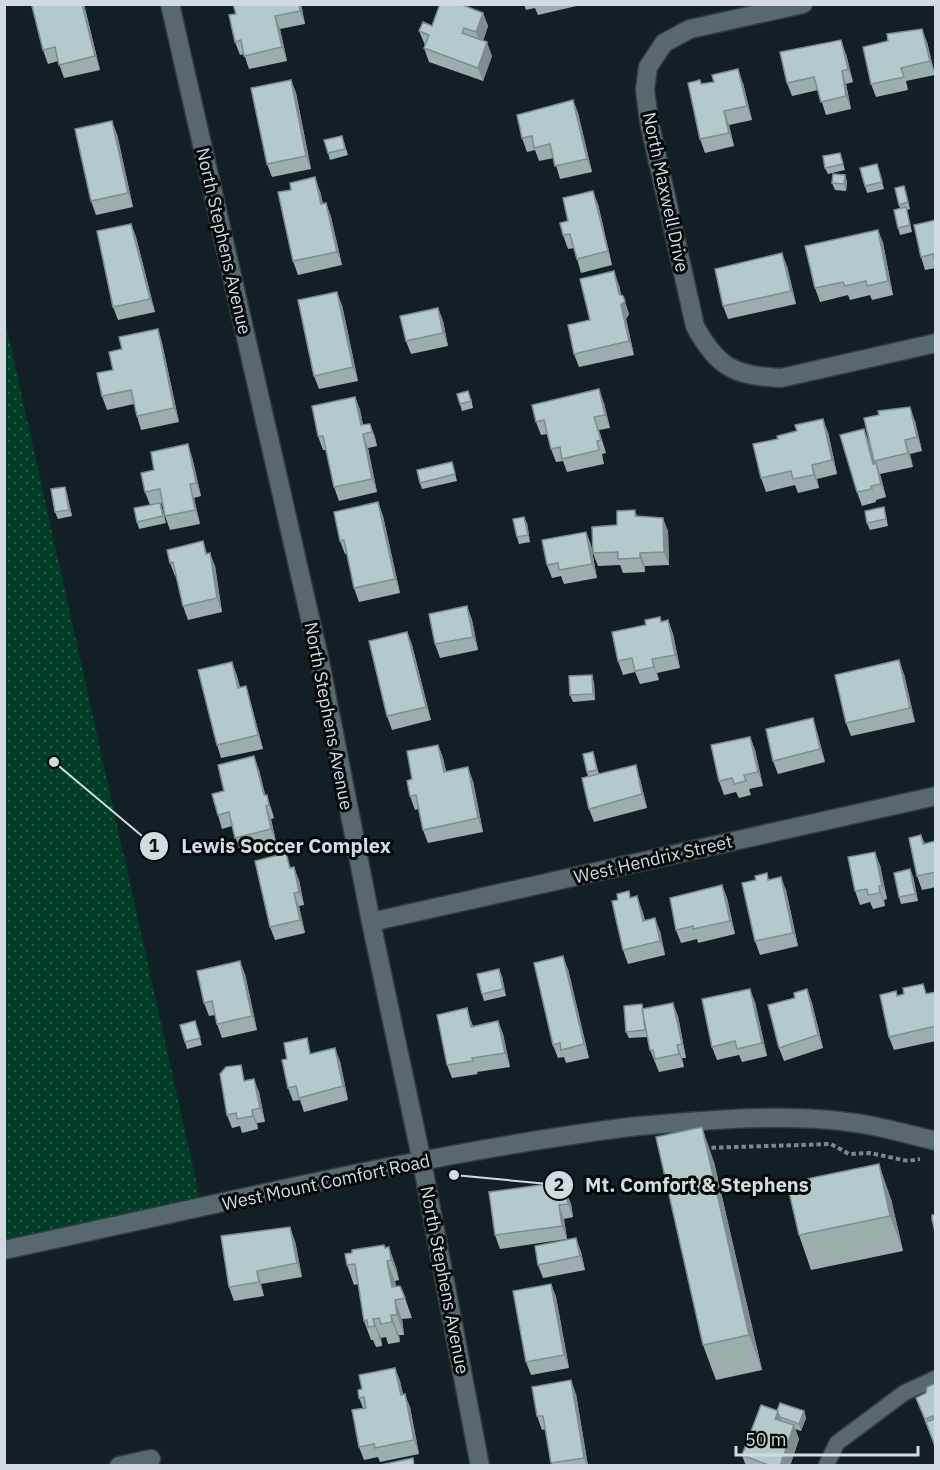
<svg xmlns="http://www.w3.org/2000/svg" width="940" height="1470" font-family="'IBM Plex Sans',sans-serif">
	<style>
		.park { fill: url(#park-dots) }
		.lines { fill: none; stroke-linecap: round; stroke-linejoin: round }
		.lane-casing { stroke: #333b41; stroke-width: 18 }
		.street-casing { stroke: #333b41; stroke-width: 21 }
		.secondary-casing { stroke: #333b41; stroke-width: 21 }
		.path { stroke: #7b878c; stroke-width: 4; stroke-dasharray: 4.5 3; stroke-linecap: butt }
		.lane { stroke: #58686f; stroke-width: 15 }
		.street { stroke: #58686f; stroke-width: 18 }
		.secondary { stroke: #58686f; stroke-width: 18 }
		.wall { fill: #9badad }
		.shaded-wall { fill: #7e8d8d }
		.building { fill: #b4c9c9; stroke: #7e8d8d; stroke-width: 1.5 }
		.labels { text-anchor: middle; dominant-baseline: central; stroke-width: 6; stroke-linejoin: round; paint-order: stroke }
		.street-label { font-size: 18px; fill: #d2dbdf; stroke: #04090b }
		.leader { fill: none; stroke: #d2dbdf; stroke-width: 2 }
		.callout-dot { fill: #d2dbdf; stroke: #04090b; stroke-width: 2 }
		.mark-label { font-size: 18px; text-anchor: middle; font-weight: bold; fill: #111 }
		.callout-label { font-size: 20px; text-anchor: middle; font-weight: bold; fill: #d2dbdf; stroke: #04090b; stroke-width: 6; stroke-linejoin: round; paint-order: stroke }
	</style>
	<defs>
		<pattern id="park-dots" width="8" height="8" patternUnits="userSpaceOnUse" patternTransform="scale(1.5)"><rect width="8" height="8" fill="#003d28"/><path d="M2 2h.1M6 6h.1" fill="none" stroke="#245847" stroke-width="1.8" stroke-linecap="round"/></pattern>
	</defs>
	<rect width="100%" height="100%" fill="#122026"/>
	<!-- park -->
	<path class="park" d="M4,316l198,892 -198,42z"/>
	<g class="lines">
		<!-- lane casing -->
		<g class="lane-casing">
			<path id="lane" d="M826,1466l11,-23 67,-50 32,-15"/>
		</g>
		<!-- street casing -->
		<g class="street-casing">
			<path id="street" d="M170,4l150,658 51,260 51,240 58,304
				M803,4l-113,25 -26,14 -16,24 -3,23 4,31 46,205c22,41 39,50 86,52l155,-35
				M371,922l565,-126
				M4,1250c208,-44 415,-96 625,-123
				M119,1466l32,-7"/>
		</g>
		<!-- secondary casing -->
		<g class="secondary-casing">
			<path id="secondary" d="M629,1127c79,-7 165,-16 244,-1 21,4 42,10 63,15"/>
		</g>
		<!-- path -->
		<path class="path" d="M704,1148l127,-4 18,10 21,-1 38,8 12,-2"/>
		<!-- lane -->
		<use href="#lane" class="lane"/>
		<!-- street -->
		<use href="#street" class="street"/>
		<!-- secondary -->
		<use href="#secondary" class="secondary"/>
	</g>
	<!-- wall -->
	<path class="wall" d="M37,4h47l16,66 -36,8 -6,-17 -10,3 -5,-14z
		M301,4l4,20 -25,5 7,32 -38,8 -5,-15 -4,1 -5,-13 -6,-27z
		M524,4h61l-47,11 -3,-7 -9,2z
		M483,13l5,13 -5,15 9,15 -9,25 -54,-19 -5,-14 1,-3 -6,-14 13,-5z
		M927,42l8,33 -29,6 2,9 -32,7 -5,-13z
		M846,54l7,28 -7,2 5,25 -25,6 -8,-25 -26,6 -5,-13z
		M291,80l5,13 15,76 -39,8 -5,-13z
		M743,83l9,37 -23,5 5,21 -29,7 -5,-14 1,-55z
		M573,100l5,13 14,59 -32,7 -6,-21 -15,3 -4,-11 -8,2 -5,-14z
		M117,134l16,73 -37,8 -5,-14z
		M342,136l6,19 -18,5 -2,-7z
		M840,153l5,17 -17,4 -3,-6z
		M877,164l7,25 -17,4 -2,-7z
		M845,175l2,7 -1,9 -11,-1 -3,-7z
		M320,191l3,13 3,-1 5,14 11,48 -44,10 -5,-14z
		M906,192l4,17 -3,1 5,22 -12,3 -2,-7 2,-20 -1,-3z
		M598,204l14,61 -31,8 -7,-25 -6,1 -5,-14 5,-14z
		M936,220v48l-11,2 -4,-13z
		M131,224l5,13 19,75 -37,8 -5,-13z
		M878,230l5,13 10,52 -21,5 -2,-5 -20,5 -2,-5 -28,7 -5,-14z
		M787,266l9,38 -68,15 -5,-13z
		M619,285l2,10 2,1 6,18 -3,5 8,36 -55,12 -5,-13 16,-34z
		M342,305l16,76 -39,8 -5,-13z
		M438,308l5,13 5,25 -37,8 -5,-13z
		M158,329l4,14 17,79 -38,8 -4,-14 -3,-12 -27,6 -5,-14 20,-47z
		M355,397l5,13 3,15 7,-1 5,13 2,9 -9,2 9,44 -38,9 -5,-14 -8,-37h-3l-5,-14z
		M471,398l2,10 -11,3 -2,-7z
		M604,403l6,25 -11,2 7,23 -4,1 2,10 -37,8 -4,-11 -7,1 -5,-13 -3,-15 -7,1 -5,-13z
		M864,418l51,3 7,30 -12,3 3,13 -33,7 6,23 -10,3v2l-14,4 -5,-14 12,-50 6,21z
		M828,432l9,42 -20,5 2,9 -21,5 -3,-8 -29,7 -5,-14z
		M192,457l9,39 -7,2 6,26 -30,6 -5,-14 -3,-13 -1,1 5,19 -27,6 -2,-7 13,-17 -5,-13 9,-22z
		M452,462l5,19 -35,8 -2,-6z
		M65,487l2,7 5,22 -14,3 -3,-7z
		M378,502l5,14 17,77 -41,9 -5,-14 -7,-34h-2l-5,-13z
		M884,507l4,19 -18,4 -3,-7z
		M635,510l2,6 31,15 1,34 -24,1v6l-22,1 -3,-8 -22,1 -5,-13 24,-28z
		M527,523l3,19 -11,2 -2,-7z
		M586,532l5,13 6,33 -33,6 -3,-8 -9,2 -5,-13z
		M203,541l4,13 8,12 7,46 -34,8 -5,-14 -7,-30h-1l-5,-13z
		M467,606l5,14 6,30 -38,8 -5,-14z
		M668,620l5,14 7,34 -23,5 2,7 -19,4 -5,-12 -12,3 -5,-14 28,-36z
		M407,632l5,13 19,75 -39,10 -5,-14z
		M232,662l5,14 3,11 6,-1 4,14 13,49 -42,9 -4,-13z
		M904,674l11,48 -64,14 -5,-13z
		M594,682l1,18 -22,2 -3,-7z
		M817,732l8,30 -47,12 -5,-13z
		M750,737l5,13 8,36 -14,3 2,6 -12,3 -3,-6 -12,3 -5,-14z
		M438,745l5,13 3,13 27,10 10,51 -55,11 -5,-13 -5,-21 -3,1 -5,-14 2,-17z
		M593,752l6,22 41,5 7,29 -53,14 -5,-13 -1,-32 -1,-5z
		M259,770l6,25 6,13 3,10 -3,1 5,23 -36,9 -8,-25 -10,3 -4,-14 6,-24z
		M921,835l4,9 11,-3v46l-14,3 -5,-14z
		M880,865l7,34 -3,1 1,6 -12,3 -3,-7 -10,3 -5,-14z
		M291,868l8,12 5,25 -5,1 6,27 -30,7 -5,-13z
		M913,876l5,25 -17,3 -2,-7z
		M722,885l5,13 8,36 -37,9 -1,-4 -16,4 -5,-13z
		M786,890l12,56 -38,9 -5,-14z
		M631,898l11,12 3,10 15,11 5,24 -37,9 -5,-14z
		M568,969l21,89 -23,5 -2,-6 -6,1 -5,-13z
		M245,974l12,56 -35,8 -5,-14 -2,-9 -6,1 -5,-13z
		M502,976l4,20 -22,5 -2,-7z
		M807,989l5,14 11,45 -39,13 -5,-13 16,-50z
		M896,991l2,5 29,-2 9,-2v49l-42,9 -5,-13z
		M755,1002l12,54 -25,6 -3,-7 -22,5 -5,-13z
		M644,1009l34,7 8,42h-4l2,9 -25,5 -9,-22 -2,-13 -19,1 -3,-6z
		M471,1021l2,5 25,-5 5,13 7,33 -33,5 1,2 -26,4 -5,-13z
		M197,1028l5,17 -15,4 -2,-7z
		M312,1053l28,8 8,39 -44,12 -4,-12 -7,1 -5,-13z
		M246,1081l13,11 6,30 -8,1 1,6 -16,4 -2,-7 -8,2 -5,-13z
		M714,1162l48,208 -46,10 -13,-35z
		M558,1192l13,12 2,13 -9,2 3,20 -67,10 -5,-14z
		M891,1199l12,52 -92,19 -12,-35z
		M576,1238l5,14 4,18 -42,8 -5,-13z
		M295,1241l7,36 -41,7 3,12 -30,5 -5,-14z
		M384,1245l12,22 3,13 -4,1 1,5 9,12 7,20 -10,1 2,16h-5l1,7 -12,2 -2,-7 -5,1 1,8 -6,1 -3,-7h-2l-7,-19 -6,-37 -4,1 -7,-20 5,-12z
		M551,1284l5,13 13,71 -38,7 -5,-13z
		M395,1368l5,13 3,13 7,13 9,47 -39,8 -2,-5 -14,3 -5,-13 4,-39 -4,-10 3,-9z
		M936,1384v66l-20,-52 10,-5z
		M576,1394l12,72h-36l-6,-37 -4,1 -5,-14z
		M777,1411h27l2,7 -5,13 -6,-2 4,10 -9,27h-44l-4,-11z"/>
	<!-- shaded-wall -->
	<path class="shaded-wall" d="M82,4h2l16,66 -5,-14z
		M299,4h2l4,20 -5,-13z
		M483,13l5,13 -7,20 -5,-14z
		M275,16l5,13 7,32 -5,-14z
		M922,29l5,13 8,33 -5,-14z
		M841,40l5,14 7,28 -5,-13z
		M487,42l5,14 -9,25 -5,-13z
		M738,69l5,14 9,37 -5,-14z
		M842,71l4,13 5,25 -5,-13z
		M291,80l5,13 15,76 -5,-13z
		M573,100l5,13 14,59 -5,-13z
		M724,111l5,14 5,21 -5,-13z
		M112,121l5,13 16,73 -5,-14z
		M845,175l2,7 -1,9 -2,-7z
		M315,177l5,14 6,27 -5,-14z
		M593,191l5,13 14,61 -4,-14z
		M326,203l5,14 11,48 -5,-13z
		M131,224l5,13 19,75 -5,-13z
		M878,230l5,13 10,52 -5,-14z
		M782,253l5,13 9,38 -5,-13z
		M614,271l5,14 4,18v-7l6,18 -3,5 8,36 -5,-14z
		M337,292l5,13 16,76 -5,-14z
		M438,308l5,13 5,25 -5,-13z
		M158,329l4,14 17,79 -5,-14z
		M599,389l5,14 6,25 -5,-13z
		M355,397l5,13 5,24 -4,-9z
		M910,407l5,14 7,30 -5,-14z
		M823,419l5,13 9,42 -5,-14z
		M370,424l5,13 2,9 -5,-14z
		M864,429l5,13 9,35 -5,-13z
		M363,434l5,14 9,44 -5,-13z
		M905,440l5,14 3,13 -5,-14z
		M188,444l4,13 9,39 -5,-13z
		M876,463l5,14 5,20 -5,-13z
		M812,465l5,14 2,9 -5,-13z
		M190,484l4,14 6,26 -5,-14z
		M65,487l2,7 5,22 -3,-6z
		M378,502l5,14 17,77 -5,-14z
		M524,517l3,6 3,19 -2,-7z
		M663,518l5,13 1,34 -5,-13z
		M586,532l5,13 6,33 -5,-14z
		M210,553l5,13 7,46 -5,-14z
		M640,553l5,13v6l-5,-14z
		M467,606l5,14 6,30 -5,-13z
		M668,620l5,14 7,34 -5,-13z
		M407,632l5,13 19,75 -5,-13z
		M652,659l5,14 2,7 -5,-13z
		M899,660l5,14 11,48 -5,-14z
		M232,662l5,14 6,25 -5,-13z
		M592,675l2,7 1,18 -2,-6z
		M246,686l4,14 13,49 -5,-14z
		M813,718l4,14 8,30 -5,-13z
		M750,737l5,13 8,36 -5,-14z
		M438,745l5,13 6,27 -5,-13z
		M254,756l5,14 9,35 -4,-10z
		M636,765l4,14 7,29 -5,-14z
		M468,767l5,14 10,51 -5,-14z
		M267,795l4,13 3,10 -5,-13z
		M266,806l5,13 5,23 -5,-13z
		M875,852l5,13 7,34 -5,-13z
		M294,867l5,13 5,25 -5,-13z
		M910,869l3,7 5,25 -3,-7z
		M781,877l5,13 12,56 -5,-13z
		M722,885l5,13 8,36 -5,-13z
		M879,886l5,14 1,6 -5,-13z
		M294,893l5,13 6,27 -5,-13z
		M637,896l5,14 6,24 -5,-13z
		M655,918l5,13 5,24 -5,-14z
		M563,956l5,13 21,89 -5,-14z
		M240,961l5,13 12,56 -5,-14z
		M499,969l3,7 4,20 -3,-7z
		M750,989l5,13 12,54 -5,-13z
		M807,989l5,14 11,45 -5,-13z
		M673,1003l5,13 8,42 -4,-14z
		M467,1008l4,13 5,19 -5,-13z
		M498,1021l5,13 7,33 -5,-14z
		M677,1045l5,13 2,9 -5,-13z
		M335,1048l5,13 8,39 -5,-14z
		M254,1079l5,13 6,30 -5,-14z
		M252,1110l5,13 1,6 -5,-13z
		M702,1127l12,35 48,208 -13,-35z
		M879,1164l12,35 12,52 -13,-35z
		M566,1190l5,14 2,13 -5,-13z
		M559,1205l5,14 3,20 -5,-13z
		M290,1227l5,14 7,36 -5,-14z
		M576,1238l5,14 4,18 -5,-14z
		M389,1247l7,20 3,13 -8,-20z
		M387,1261l8,20 3,18 -6,-12z
		M257,1271l4,13 3,12 -5,-14z
		M551,1284l5,13 13,71 -5,-13z
		M395,1300l7,19 2,16 -7,-20z
		M391,1315l8,20 1,7 -8,-20z
		M373,1319l8,19 1,8 -7,-20z
		M395,1368l5,13 6,27 -5,-13z
		M571,1380l5,14 12,72h-1l-3,-8z
		M405,1394l5,13 9,47 -5,-14z
		M778,1411l5,14 -8,-6z
		M804,1411l2,7 -5,13 -2,-7z
		M794,1425l5,14 -9,27h-10z"/>
	<!-- building -->
	<path class="building" d="M37,4h45l13,52 -36,9 -4,-18 -12,3 -11,-44z
		M233,4h66l1,7 -25,5 7,31 -38,9 -3,-16 -6,2 -6,-27 7,-1z
		M440,4h20l23,9 -7,19 -12,-4 -2,5 25,9 -9,26 -54,-20 5,-13 -10,-4 4,-9 9,4z
		M922,29l8,32 -29,7 3,9 -33,7 -8,-37 25,-6 -1,-7z
		M841,40l7,29 -6,2 4,25 -25,6 -7,-25 -27,6 -7,-31z
		M738,69l9,37 -23,5 5,22 -29,6 -12,-56 12,-3 1,4 13,-2 -2,-7z
		M291,80l15,76 -39,8 -16,-76z
		M573,100l14,59 -32,7 -5,-22 -16,4 -2,-12 -10,2 -5,-23z
		M112,121l16,72 -37,8 -16,-72z
		M342,136l3,13 -17,4 -4,-13z
		M840,153l3,11 -18,4 -2,-12z
		M877,164l5,18 -17,4 -5,-18z
		M833,174l12,1 -1,9 -12,-1z
		M315,177l6,27 5,-1 11,49 -44,9 -15,-69 13,-2 -1,-7z
		M904,186l4,16 -9,3 -4,-17z
		M593,191l15,60 -31,8 -7,-25 -7,1 -3,-12 8,-2 -5,-23z
		M906,207l4,18 -12,3 -4,-18z
		M936,220v40h-1l-2,-6 -12,3 -7,-32z
		M131,224l19,75 -37,8 -16,-76z
		M878,230l10,51 -21,5 -1,-5 -21,5 -2,-4 -28,6 -10,-42z
		M782,253l9,38 -68,15 -8,-37z
		M614,271l5,23 4,2 2,5 -4,4 8,36 -55,13 -6,-29 22,-5 -10,-41z
		M337,292l16,75 -39,9 -16,-76z
		M438,308l5,25 -37,8 -6,-25z
		M158,329l16,79 -37,8 -6,-26 -29,6 -5,-23 16,-3 -4,-18 13,-3 -3,-12z
		M599,389l6,26 -11,2 7,23 -4,1 2,9 -37,9 -2,-12 -9,2 -7,-29 -8,2 -4,-17z
		M468,391l3,10 -11,3 -3,-10z
		M355,397l6,28 9,-1 2,8 -9,2 9,45 -38,8 -11,-51h-5l-6,-30z
		M910,407l7,30 -12,3 3,13 -34,8 -10,-43 15,-3 -1,-4z
		M823,419l9,41 -20,5 2,10 -21,4 -2,-8 -30,7 -8,-34 25,-5 -1,-3 20,-5 -2,-6z
		M864,429l9,35 3,-1 5,21 -10,2 1,3 -15,3 -17,-57z
		M188,444l8,39 -6,1 5,26 -30,6 -5,-27 -15,3 -4,-19 13,-3 -3,-18z
		M452,462l3,12 -35,9 -3,-13z
		M65,487l4,23 -14,2 -4,-23z
		M378,502l17,77 -41,9 -10,-48 -4,1 -6,-29z
		M160,503l3,13 -26,6 -3,-14z
		M884,507l2,12 -19,4 -2,-12z
		M635,510v6l28,2 1,34 -24,1v5l-22,1v-7l-25,1 -1,-26 25,-2v-14z
		M524,517l4,18 -11,2 -4,-18z
		M586,532l6,32 -33,6 -1,-7 -11,2 -5,-25z
		M203,541l3,13 4,-1 7,45 -34,8 -10,-44 -3,1 -3,-13z
		M467,606l6,31 -38,7 -6,-30z
		M660,617l1,5 7,-2 7,35 -23,4 2,8 -19,4 -3,-13 -14,3 -6,-29 34,-7 -1,-5z
		M407,632l19,75 -39,9 -18,-75z
		M899,660l11,48 -64,15 -11,-48z
		M232,662l6,26 8,-2 12,49 -41,10 -19,-75z
		M592,675l1,19 -23,1 -1,-19z
		M813,718l7,31 -47,12 -7,-32z
		M750,737l8,35 -14,3 2,6 -12,3 -2,-6 -13,3 -8,-36z
		M438,745l6,27 24,-5 10,51 -55,12 -7,-35 -6,1 -3,-15 5,-2 -5,-28z
		M593,752l4,18 -10,2 -4,-18z
		M254,756l10,39h3l2,10 -3,1 5,23 -36,9 -6,-26 -11,3 -6,-21 12,-3 -6,-26z
		M636,765l6,29 -53,15 -7,-31z
		M921,835l2,9 13,-3v31l-19,4 -8,-38z
		M875,852l7,34h-3l1,7 -12,2 -1,-6 -12,2 -7,-34z
		M286,853l4,15 4,-1 5,25 -5,1 6,27 -30,7 -15,-66z
		M910,869l5,25 -16,3 -5,-24z
		M767,873l1,7 13,-3 12,56 -38,8 -13,-58 14,-3 -1,-4z
		M722,885l8,36 -37,8v-3l-17,4 -6,-32z
		M629,891l1,7 7,-2 6,25 12,-3 5,23 -37,9 -11,-49 6,-1 -1,-6z
		M563,956l21,88 -23,6 -1,-7 -7,2 -19,-82z
		M240,961l12,55 -35,8 -5,-23 -8,2 -7,-32z
		M499,969l4,20 -21,5 -5,-20z
		M923,984l3,10 10,-2v34l-47,11 -9,-42 16,-4 1,5 7,-2 -1,-6z
		M750,989l12,54 -25,6 -2,-8 -23,6 -10,-48z
		M807,989l11,46 -39,13 -11,-43 27,-7 -1,-5z
		M673,1003l9,41 -5,1 2,9 -24,5 -2,-9h-3l-8,-41z
		M642,1004l3,26 -19,2 -2,-26z
		M467,1008l4,19 27,-6 7,32 -33,5 1,3 -26,4 -10,-50z
		M195,1021l5,17 -15,4 -5,-17z
		M307,1038l3,16 25,-6 8,38 -44,12 -3,-12 -8,2 -6,-28 5,-1 -3,-16z
		M241,1065l3,16 10,-2 6,29 -8,2 1,6 -16,3 -1,-6 -9,2 -7,-41 6,-7z
		M702,1127l47,208 -46,10 -47,-208z
		M879,1164l11,52 -91,19 -12,-52z
		M555,1183l1,9 10,-2 2,14 -9,1 3,21 -67,9 -6,-43z
		M932,1215h4v21l-4,-17z
		M290,1227l7,36 -40,8 2,11 -30,5 -8,-51z
		M576,1238l4,18 -42,9 -3,-19z
		M384,1245l1,3 4,-1 2,13 -4,1 5,26 8,-1 5,12 -10,2 2,15h-6l1,7 -11,2 -2,-6 -6,1 2,7 -7,1 -1,-7 -3,1 -9,-57 -8,1 -2,-11 7,-1v-3z
		M551,1284l13,71 -38,7 -13,-71z
		M395,1368l6,27 4,-1 9,46 -39,8 -1,-4 -15,3 -7,-37 14,-2 -2,-11 -5,1 -1,-8 4,-1 -3,-14z
		M571,1380l13,78 -33,5 -8,-47h-6l-5,-29z
		M934,1384h2l-1,62 -9,-24 8,-3 -1,-3 -8,3 -9,-21 10,-5 1,-6z
		M780,1403l24,8 -5,13 -19,-7 -3,-6z
		M761,1405l17,6 -3,8 19,6 -14,41h-9l-29,-11z
		M413,1458l1,8h-38z"/>
	<g class="labels">
		<!-- street labels -->
		<g class="street-label">
			<text transform="translate(666 192) rotate(78)">North Maxwell Drive</text>
			<text transform="translate(224 241) rotate(77)">North Stephens Avenue</text>
			<text transform="translate(329 716) rotate(79)">North Stephens Avenue</text>
			<text transform="translate(653 859) rotate(-13)">West Hendrix Street</text>
			<text transform="translate(326 1182) rotate(-12)">West Mount Comfort Road</text>
			<text transform="translate(445 1280) rotate(79)">North Stephens Avenue</text>
		</g>
	</g>
	<!-- callouts -->
	<path class="leader" d="M54 762L154 846M454 1175L559 1185"/>
	<g class="callout-dot">
		<circle cx="54" cy="762" r="6"/>
		<circle cx="454" cy="1175" r="6"/>
		<circle cx="154" cy="846" r="15"/>
		<circle cx="559" cy="1185" r="15"/>
	</g>
	<g class="mark-label">
		<text x="154" y="852">1</text>
		<text x="559" y="1191">2</text>
	</g>
	<g class="callout-label">
		<text x="286" y="853">Lewis Soccer Complex</text>
		<text x="697" y="1192">Mt. Comfort &amp; Stephens</text>
	</g>
	<!-- border -->
	<rect width="940" height="1470" fill="none" stroke="#d2dbdf" stroke-width="12"/>
	<!-- scale -->
	<path d="M736 1446v9h182v-9" fill="none" stroke="#d2dbdf" stroke-width="3"/>
	<text x="745" y="1446" font-size="18" fill="#d2dbdf" stroke="#04090b" stroke-width="4.5" paint-order="stroke">50 m</text>
</svg>
